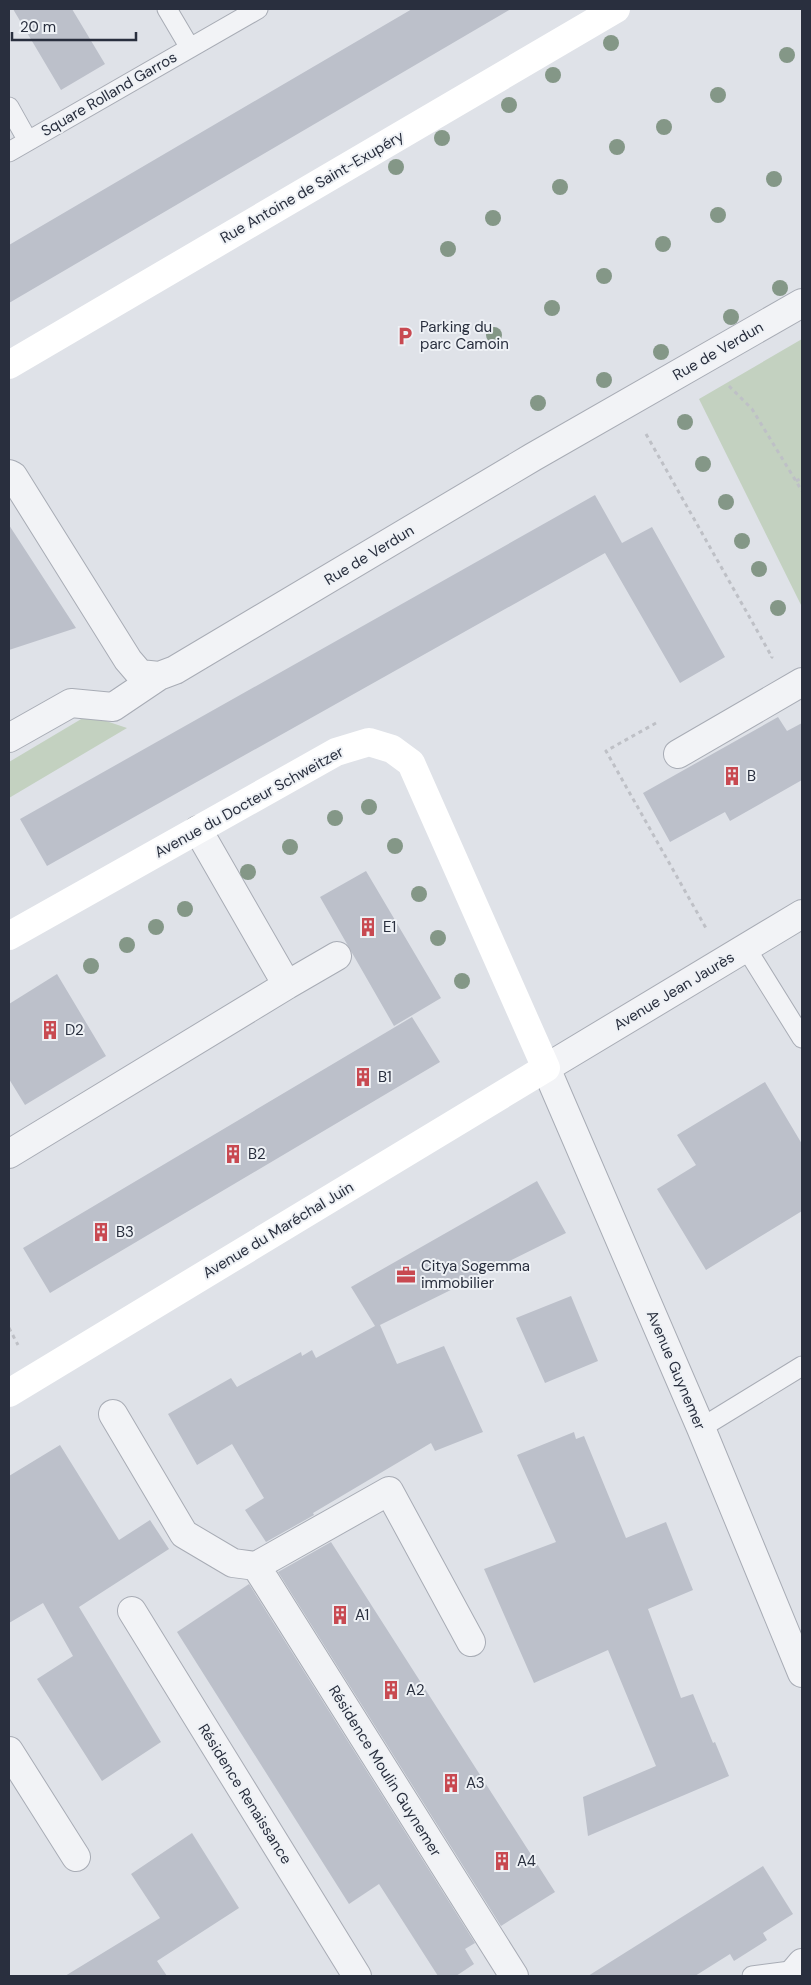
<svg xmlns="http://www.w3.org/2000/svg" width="811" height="1985" font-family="'DM Sans',sans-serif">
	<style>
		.green { fill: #c3d1c0 }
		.building { fill: #bcc0ca }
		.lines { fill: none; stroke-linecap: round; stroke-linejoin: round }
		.lane-casing { stroke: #a8acb5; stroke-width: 21 }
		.street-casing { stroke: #a8acb5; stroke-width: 30 }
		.path { stroke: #bec0c6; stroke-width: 3; stroke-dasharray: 4 4; stroke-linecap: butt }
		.lane { stroke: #f2f3f6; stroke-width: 19 }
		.street { stroke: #f2f3f6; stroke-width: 28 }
		.secondary { stroke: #fff; stroke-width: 28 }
		.tree { fill: #849787 }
		.labels { text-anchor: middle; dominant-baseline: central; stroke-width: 4; stroke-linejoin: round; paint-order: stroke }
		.street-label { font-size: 15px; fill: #292f3e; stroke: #eef1f5 }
		.poi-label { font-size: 15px; fill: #292f3e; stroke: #eef1f5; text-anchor: start }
	</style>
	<rect width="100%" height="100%" fill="#dfe2e8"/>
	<!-- green -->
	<path class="green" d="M802,339v268l-103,-208z
		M88,715l39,13 -118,70v-36z"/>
	<!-- building -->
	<path class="building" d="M13,9h59l33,55 -44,26z
		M412,9h99l-502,294v-58z
		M595,495l27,48 30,-16 73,130 -45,26 -75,-130 -558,313 -27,-47z
		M9,525l67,103 -67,22z
		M778,717l9,14 15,-8v57l-72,41 -5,-9 -55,30 -27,-49z
		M366,871l75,127 -47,28 -74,-129z
		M57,974l49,82 -81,49 -16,-26v-75z
		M412,1017l28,45 -390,231 -27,-45z
		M765,1082l37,62v67l-96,59 -49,-81 39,-24 -19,-30z
		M537,1181l29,52 -186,92 17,39 47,-18 39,86 -48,19 -4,-8 -118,70 1,2 -48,27 -21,-32 19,-12 -32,-54 -35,21 -29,-51 63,-36 6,9 64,-35 1,4 10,-6 4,8 59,-32 -24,-39z
		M571,1296l27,65 -53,22 -29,-65z
		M574,1432l2,7 8,-3 42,102 40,-16 27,68 -45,19 33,89 12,-4 20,49 2,-1 14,34 -141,60 -5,-39 73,-31 -48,-116 -74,33 -50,-114 72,-27 -39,-87z
		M60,1445l59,95 31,-20 19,29 -90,58 82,135 -59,39 -65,-102 36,-23 -30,-53 -34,20v-147z
		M331,1542l224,350 -54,34 -223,-354z
		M249,1584l226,359 -10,6 9,15 -18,12h-18l-59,-92 -30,20 -172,-272z
		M192,1833l47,75 -82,53 10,15h-102l95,-58 -29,-44z
		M763,1866l30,48 -30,19 4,7 -33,21 -4,-7 -35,22h-107z"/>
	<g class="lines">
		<!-- lane casing -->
		<g class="lane-casing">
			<path id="lane" d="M167,9l23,39
				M9,107l19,34
				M9,152l249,-143
				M746,948l56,90
				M701,1428l101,-62
				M752,1976l46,-6"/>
		</g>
		<!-- street casing -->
		<g class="street-casing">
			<path id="street" d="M9,474l4,2 115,184 12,14 19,2 16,-6 358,-213 269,-154
				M9,738l62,-35 42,4 46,-31
				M678,754l124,-72
				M802,914l-256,154 155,360 101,245
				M287,985l50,-29
				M9,1154l278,-169 -89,-155
				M113,1414l71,120 49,29 23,3 133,-75 82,151
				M256,1566l258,410
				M132,1611l225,365
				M9,1751l67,106
				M791,1976l11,-13"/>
		</g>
		<!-- path -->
		<path class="path" d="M729,386l23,23 50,82
			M646,434l126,223 -1,1
			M796,481l6,-3
			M656,723l-50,28 101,179
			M9,1328l9,17"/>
		<!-- lane -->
		<use href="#lane" class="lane"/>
		<!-- street -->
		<use href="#street" class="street"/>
		<!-- secondary -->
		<path class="secondary" d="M9,365l607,-356
			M9,936l327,-184 33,-10 23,7 19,14 135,305 -537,325"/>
	</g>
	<!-- trees -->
	<g class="tree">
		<circle cx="611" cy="43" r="8"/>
		<circle cx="787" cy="55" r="8"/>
		<circle cx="553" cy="75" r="8"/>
		<circle cx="718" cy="95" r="8"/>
		<circle cx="509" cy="105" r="8"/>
		<circle cx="664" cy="127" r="8"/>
		<circle cx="442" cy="138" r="8"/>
		<circle cx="617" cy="147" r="8"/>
		<circle cx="396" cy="167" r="8"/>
		<circle cx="774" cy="179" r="8"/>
		<circle cx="560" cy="187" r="8"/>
		<circle cx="718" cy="215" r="8"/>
		<circle cx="493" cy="218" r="8"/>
		<circle cx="663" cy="244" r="8"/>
		<circle cx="448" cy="249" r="8"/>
		<circle cx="604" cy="276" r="8"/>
		<circle cx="780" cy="288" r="8"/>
		<circle cx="552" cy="308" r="8"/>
		<circle cx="731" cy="317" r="8"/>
		<circle cx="494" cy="335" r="8"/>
		<circle cx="661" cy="352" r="8"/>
		<circle cx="604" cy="380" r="8"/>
		<circle cx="538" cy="403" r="8"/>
		<circle cx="685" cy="422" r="8"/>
		<circle cx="703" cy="464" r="8"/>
		<circle cx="726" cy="502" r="8"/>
		<circle cx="742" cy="541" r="8"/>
		<circle cx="759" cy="569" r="8"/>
		<circle cx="778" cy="608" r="8"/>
		<circle cx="369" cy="807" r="8"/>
		<circle cx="335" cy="818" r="8"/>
		<circle cx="395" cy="846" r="8"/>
		<circle cx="290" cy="847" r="8"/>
		<circle cx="248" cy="872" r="8"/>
		<circle cx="419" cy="894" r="8"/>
		<circle cx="185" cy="909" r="8"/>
		<circle cx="156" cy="927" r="8"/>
		<circle cx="438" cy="938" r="8"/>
		<circle cx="127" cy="945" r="8"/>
		<circle cx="91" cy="966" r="8"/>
		<circle cx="462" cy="981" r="8"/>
	</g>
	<!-- icons -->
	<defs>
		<g id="parking-bare" transform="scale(1.5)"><path d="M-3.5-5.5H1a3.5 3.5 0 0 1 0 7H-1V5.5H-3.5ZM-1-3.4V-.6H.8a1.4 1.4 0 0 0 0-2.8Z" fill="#c84951" stroke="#eef1f5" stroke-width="2.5" paint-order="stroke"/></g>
		<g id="building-bare" transform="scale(1.5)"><path d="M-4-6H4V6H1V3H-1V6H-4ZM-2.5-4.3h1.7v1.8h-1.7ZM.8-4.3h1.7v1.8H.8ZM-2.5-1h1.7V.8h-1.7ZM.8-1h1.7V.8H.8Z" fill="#c84951" stroke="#eef1f5" stroke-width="2.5" paint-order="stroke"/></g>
		<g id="office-bare" transform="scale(1.5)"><path d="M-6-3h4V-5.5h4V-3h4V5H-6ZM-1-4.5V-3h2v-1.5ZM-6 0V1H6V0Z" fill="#c84951" stroke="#eef1f5" stroke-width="2.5" paint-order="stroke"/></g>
	</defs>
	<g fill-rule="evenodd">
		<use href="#parking-bare" x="405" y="336"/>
		<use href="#building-bare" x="732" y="776"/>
		<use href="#building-bare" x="368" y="927"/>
		<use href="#building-bare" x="50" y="1030"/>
		<use href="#building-bare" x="363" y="1077"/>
		<use href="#building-bare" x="233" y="1154"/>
		<use href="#building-bare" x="101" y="1232"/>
		<use href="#office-bare" x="406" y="1275"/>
		<use href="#building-bare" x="340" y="1615"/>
		<use href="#building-bare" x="391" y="1690"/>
		<use href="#building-bare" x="451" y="1783"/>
		<use href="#building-bare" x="502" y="1861"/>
	</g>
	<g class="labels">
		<!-- street labels -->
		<g class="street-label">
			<text transform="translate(109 94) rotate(-30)">Square Rolland Garros</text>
			<text transform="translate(312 187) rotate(-30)">Rue Antoine de Saint-Exupéry</text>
			<text transform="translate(718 351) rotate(-30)">Rue de Verdun</text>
			<text transform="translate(369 555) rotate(-31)">Rue de Verdun</text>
			<text transform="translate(249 802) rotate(-29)">Avenue du Docteur Schweitzer</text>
			<text transform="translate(674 991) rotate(-31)">Avenue Jean Jaurès</text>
			<text transform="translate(278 1230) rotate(-31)">Avenue du Maréchal Juin</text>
			<text transform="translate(676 1370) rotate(67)">Avenue Guynemer</text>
			<text transform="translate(385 1771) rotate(58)">Résidence Moulin Guynemer</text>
			<text transform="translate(245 1794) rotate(58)">Résidence Renaissance</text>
		</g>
		<!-- poi labels -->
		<g class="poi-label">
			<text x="420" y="327">Parking du<tspan x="420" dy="17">parc Camoin</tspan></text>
			<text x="747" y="776">B</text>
			<text x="383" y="927">E1</text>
			<text x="65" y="1030">D2</text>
			<text x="378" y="1077">B1</text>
			<text x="248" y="1154">B2</text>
			<text x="116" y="1232">B3</text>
			<text x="421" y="1266">Citya Sogemma<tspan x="421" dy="17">immobilier</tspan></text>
			<text x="355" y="1615">A1</text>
			<text x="406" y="1690">A2</text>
			<text x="466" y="1783">A3</text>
			<text x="517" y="1861">A4</text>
		</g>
	</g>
	<!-- border -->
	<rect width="811" height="1985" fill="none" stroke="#292f3e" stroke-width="20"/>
	<!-- scale -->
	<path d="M12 32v8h124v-8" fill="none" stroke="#292f3e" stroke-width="2.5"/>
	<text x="20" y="32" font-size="15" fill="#292f3e" stroke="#eef1f5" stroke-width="4" paint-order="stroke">20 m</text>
</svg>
